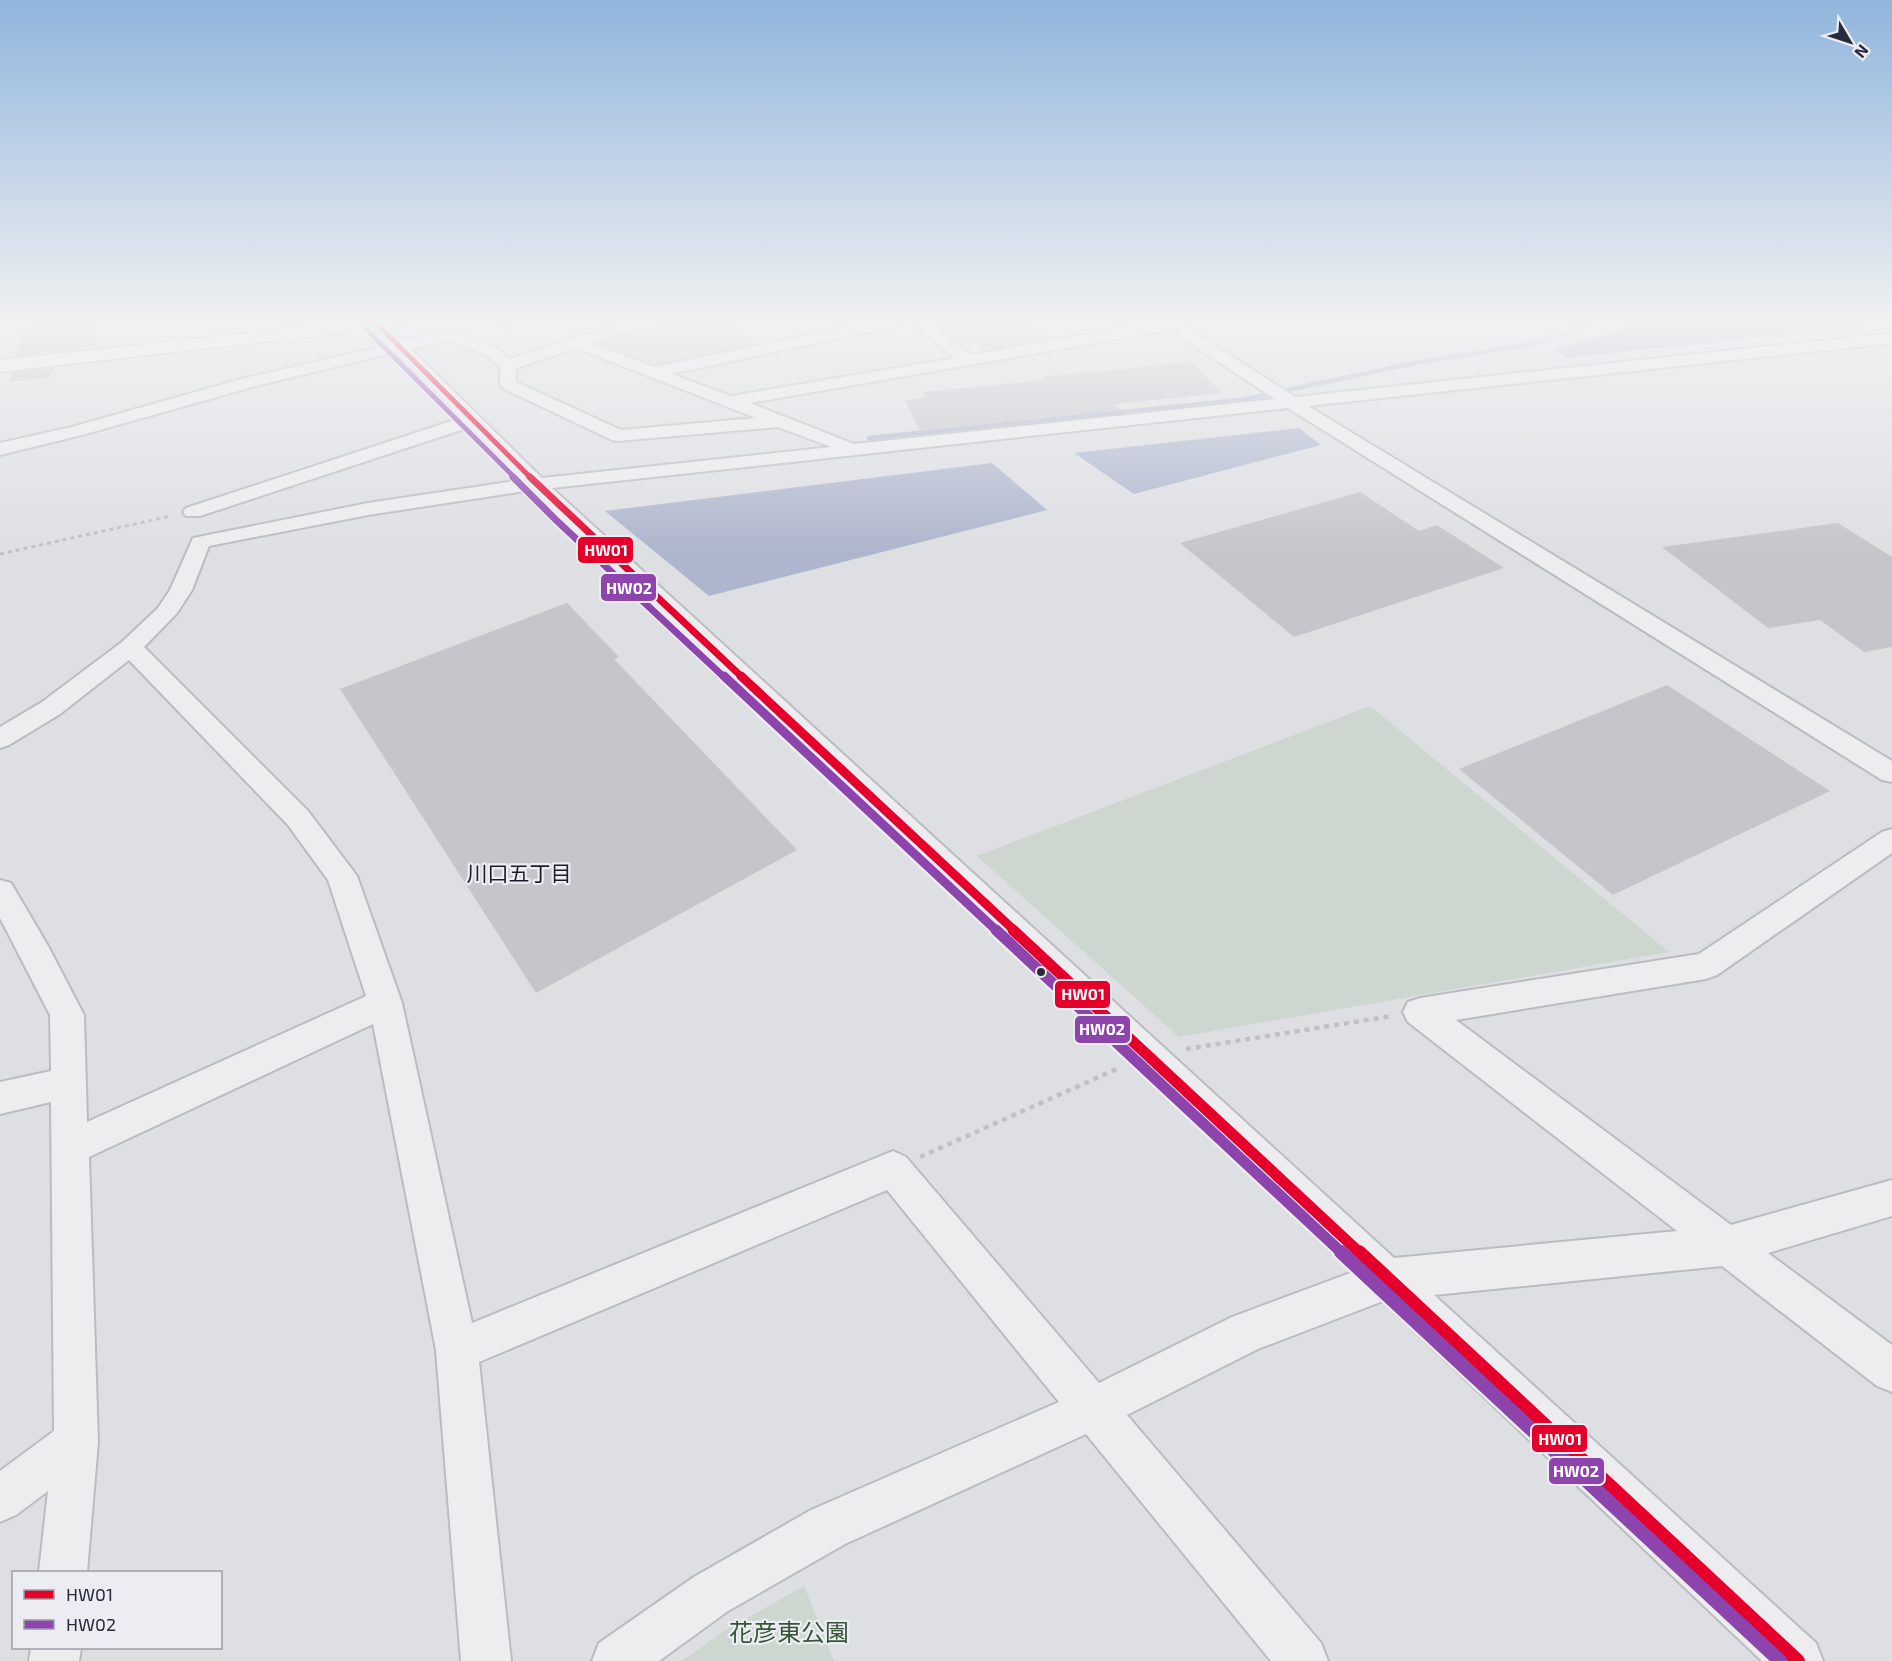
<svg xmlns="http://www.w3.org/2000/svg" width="1892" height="1661" font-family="'Exo 2','Noto Sans JP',sans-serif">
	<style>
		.green { fill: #cdd6cf }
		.water { fill: #aeb6cd }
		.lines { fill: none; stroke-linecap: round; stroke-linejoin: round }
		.stream { stroke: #aeb6cd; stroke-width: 4.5 }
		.building { fill: #c5c6cb }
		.minor-casing { stroke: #bbbcc0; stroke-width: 4 }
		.major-casing { stroke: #bbbcc1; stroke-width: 3 }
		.path-far1 { stroke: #c0c0c5; stroke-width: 3; stroke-dasharray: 4 4; stroke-linecap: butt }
		.path { stroke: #c0c0c5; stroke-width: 4.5; stroke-dasharray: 5 5; stroke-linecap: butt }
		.minor { fill: #ededf0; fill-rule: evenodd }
		.major { fill: #f2f3f4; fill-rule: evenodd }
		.bus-1-far4-casing { stroke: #ebedf3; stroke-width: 8 }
		.bus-1-far3-casing { stroke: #ebedf3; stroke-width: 10 }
		.bus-1-far2-casing { stroke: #ebedf3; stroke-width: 14 }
		.bus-1-far1-casing { stroke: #ebedf3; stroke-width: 16 }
		.bus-1-casing { stroke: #ebedf3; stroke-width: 19 }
		.bus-2-far4-casing { stroke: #ebedf3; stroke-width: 8 }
		.bus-2-far3-casing { stroke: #ebedf3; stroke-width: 10 }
		.bus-2-far2-casing { stroke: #ebedf3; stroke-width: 14 }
		.bus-2-far1-casing { stroke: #ebedf3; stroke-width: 16 }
		.bus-2-casing { stroke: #ebedf3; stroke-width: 19 }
		.bus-1-far4 { stroke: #e4002b; stroke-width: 5 }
		.bus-1-far3 { stroke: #e4002b; stroke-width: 7 }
		.bus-1-far2 { stroke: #e4002b; stroke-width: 9 }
		.bus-1-far1 { stroke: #e4002b; stroke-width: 11 }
		.bus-1 { stroke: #e4002b; stroke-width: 14 }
		.bus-2-far4 { stroke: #8e44ad; stroke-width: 5 }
		.bus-2-far3 { stroke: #8e44ad; stroke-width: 7 }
		.bus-2-far2 { stroke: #8e44ad; stroke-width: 9 }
		.bus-2-far1 { stroke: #8e44ad; stroke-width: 11 }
		.bus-2 { stroke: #8e44ad; stroke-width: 14 }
		.bus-dot { fill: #272a3a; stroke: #ebedf3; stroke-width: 2 }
		.labels { text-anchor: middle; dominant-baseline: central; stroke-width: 4.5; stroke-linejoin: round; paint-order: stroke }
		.neighbourhood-label { font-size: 21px; fill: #191c2b; stroke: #ebedf3 }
		.near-park-label { font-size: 24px; fill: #355536; stroke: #ebedf3 }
		.line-badge { stroke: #ebedf3; stroke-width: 2 }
		.badge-label { font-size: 16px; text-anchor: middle; font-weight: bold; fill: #fff }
	</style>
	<rect width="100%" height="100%" fill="#dedfe3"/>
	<!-- green -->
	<path class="green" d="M691,321h39l28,26 -97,20h-11l-62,-25 22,-7z
		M1370,706l299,246 -490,85 -202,-181z
		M804,1586l30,75h-152l42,-30z"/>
	<!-- water -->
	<path class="water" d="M1639,321h253v2l-326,35 -10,-9 75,-22z
		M1299,428l22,17 -187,49 -60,-41z
		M992,463l55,47 -338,86 -104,-85z"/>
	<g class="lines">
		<!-- stream -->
		<path class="stream" d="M496,321l13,7
			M869,438l372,-38 174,-37 117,-19 67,-23"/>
	</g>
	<!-- building -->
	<path class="building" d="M59,321h39l-4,25 -78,10 8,-26 17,-3 1,-4z
		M929,321h96l26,17 -59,11 -11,-6 -18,3z
		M1192,362l30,31 -107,11 5,6 -200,21 -15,-31 21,-2 -3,-6 124,-12 -6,-3z
		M55,368l-7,10 -39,4 3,-9z
		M1360,492l59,39 18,-6 67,43 -210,69 -114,-94z
		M1838,523l54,34v90l-28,5 -44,-32 -52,8 -106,-81z
		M567,603l52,54 -5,2 183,191 -261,143 -196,-304z
		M1667,685l163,106 -217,104 -154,-126z"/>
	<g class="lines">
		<!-- minor casing -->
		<g class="minor-casing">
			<path id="minor" d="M367,321h15l21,20 47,-11 6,2 42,17 12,10c58,-19 102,-38 164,-38l-2,3 -60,11 -21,8 63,24 224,-46h28l-8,5 -227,48 60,22 224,-38 -45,-37h16l45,34 189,-34h34l-2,4 -6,2 109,70 597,-64v10l-584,63 584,355v21l-10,-2 -594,-372 -736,80 842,770 283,-27 -269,-209 -5,-10 5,-10 12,-4 279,-44 183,-122 10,-3v24l-175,122 -11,4 -250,41 275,205 161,-45v36l-124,37 124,92v47l-15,-6 -155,-120 -288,29 382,348 7,18h-61l-379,-360 -125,48 -131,66 194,228 7,18h-57l-185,-227 -241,110 -117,67 -69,50h-67l7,-18 95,-66 117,-67 248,-108 -172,-212 -408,172 32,299h-50l-25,-311 -63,-326 -284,133 9,285 -11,130h-48l9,-81 -32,24 -16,7v-51l54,-40 -3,-329 -51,12v-32l51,-11 -1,-56 -50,-97v-38l11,3 37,63 36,69 3,107 279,-126 -38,-116 -40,-55 -159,-165 -69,54 -51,31 -9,3v-21l42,-25 80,-60 36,-34 12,-18 23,-52 175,-35 154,-23 -52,-53 -270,89h-14l-3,-4 3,-4 275,-90 -65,-66 -140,34 -174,49 -82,20v-12l72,-16 173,-49 144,-33zM1170,330l105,69 -421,45 -104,-41zM449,340l37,15 14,11v18l2,4 110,52 6,1 160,-14 53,20 -289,31 -131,-129zM576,348l180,70 -135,12 -105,-48v-14zM532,490l25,25 796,757 -121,45 -133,66 -193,-226 -13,-6 -421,172 -70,-320 -45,-127 -49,-65 -164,-164 33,-34 15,-23 17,-44 159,-31z
				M31,1648h50l-2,13h-50z"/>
		</g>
		<!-- major casing -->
		<g class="major-casing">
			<path id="major" d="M359,321h53l-3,4 -6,1 -403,46v-12z"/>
		</g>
		<!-- path-far1 -->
		<path class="path-far1" d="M0,554l171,-38"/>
		<!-- path -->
		<path class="path" d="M1186,1049l206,-33
			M920,1157l199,-89"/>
		<!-- minor -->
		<use href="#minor" class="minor"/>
		<!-- major -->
		<use href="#major" class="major"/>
		<!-- bus-1-far4 casing -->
		<g class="bus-1-far4-casing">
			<path id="bus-1-far4" d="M374,321l157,157"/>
		</g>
		<!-- bus-1-far3 casing -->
		<g class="bus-1-far3-casing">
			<path id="bus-1-far3" d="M530,477l213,201"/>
		</g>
		<!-- bus-1-far2 casing -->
		<g class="bus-1-far2-casing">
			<path id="bus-1-far2" d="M741,676l274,255"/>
		</g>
		<!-- bus-1-far1 casing -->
		<g class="bus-1-far1-casing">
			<path id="bus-1-far1" d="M1013,930l347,323"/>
		</g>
		<!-- bus-1 casing -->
		<g class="bus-1-casing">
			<path id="bus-1" d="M1359,1252l439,409"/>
		</g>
		<!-- bus-2-far4 casing -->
		<g class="bus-2-far4-casing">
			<path id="bus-2-far4" d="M366,329l149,149"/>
		</g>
		<!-- bus-2-far3 casing -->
		<g class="bus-2-far3-casing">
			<path id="bus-2-far3" d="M513,477l43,43 169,158"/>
		</g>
		<!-- bus-2-far2 casing -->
		<g class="bus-2-far2-casing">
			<path id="bus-2-far2" d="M724,676l273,255"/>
		</g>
		<!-- bus-2-far1 casing -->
		<g class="bus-2-far1-casing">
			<path id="bus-2-far1" d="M996,930l346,323"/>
		</g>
		<!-- bus-2 casing -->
		<g class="bus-2-casing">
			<path id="bus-2" d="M1341,1252l439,409"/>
		</g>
		<!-- bus-1-far4 -->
		<use href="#bus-1-far4" class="bus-1-far4"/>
		<!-- bus-1-far3 -->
		<use href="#bus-1-far3" class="bus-1-far3"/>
		<!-- bus-1-far2 -->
		<use href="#bus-1-far2" class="bus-1-far2"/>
		<!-- bus-1-far1 -->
		<use href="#bus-1-far1" class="bus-1-far1"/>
		<!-- bus-1 -->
		<use href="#bus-1" class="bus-1"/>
		<!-- bus-2-far4 -->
		<use href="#bus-2-far4" class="bus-2-far4"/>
		<!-- bus-2-far3 -->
		<use href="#bus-2-far3" class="bus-2-far3"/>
		<!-- bus-2-far2 -->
		<use href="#bus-2-far2" class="bus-2-far2"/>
		<!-- bus-2-far1 -->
		<use href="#bus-2-far1" class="bus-2-far1"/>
		<!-- bus-2 -->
		<use href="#bus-2" class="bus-2"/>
	</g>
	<!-- sky -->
	<linearGradient id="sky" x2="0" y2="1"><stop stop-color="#91b5dd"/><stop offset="0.58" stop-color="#f0f1f2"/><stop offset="1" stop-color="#f0f1f2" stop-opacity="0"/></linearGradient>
	<rect width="1892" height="553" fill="url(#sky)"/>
	<!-- markers -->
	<circle class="bus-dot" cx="1041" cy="972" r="5"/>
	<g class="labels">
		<!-- neighbourhood labels -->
		<g class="neighbourhood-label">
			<text x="519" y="872">川口五丁目</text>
		</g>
		<!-- near-park labels -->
		<g class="near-park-label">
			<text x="789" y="1631">花彦東公園</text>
		</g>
	</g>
	<g class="line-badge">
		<rect x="577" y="536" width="57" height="28" rx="6" fill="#e4002b"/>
		<rect x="600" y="573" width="57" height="29" rx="6" fill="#8e44ad"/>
		<rect x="1054" y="980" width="57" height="29" rx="6" fill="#e4002b"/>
		<rect x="1074" y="1015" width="57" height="29" rx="6" fill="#8e44ad"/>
		<rect x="1531" y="1424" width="57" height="29" rx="6" fill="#e4002b"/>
		<rect x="1548" y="1457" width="57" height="28" rx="6" fill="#8e44ad"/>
	</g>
	<g class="badge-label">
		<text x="606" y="556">HW01</text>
		<text x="629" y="594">HW02</text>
		<text x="1083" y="1000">HW01</text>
		<text x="1102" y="1035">HW02</text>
		<text x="1560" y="1445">HW01</text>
		<text x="1576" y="1477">HW02</text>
	</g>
	<!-- legend -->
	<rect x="12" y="1571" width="210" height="78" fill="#ebedf3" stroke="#9d9fa9" stroke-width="1.5"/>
	<rect x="24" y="1590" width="30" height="9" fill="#e4002b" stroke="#9d9fa9" stroke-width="1.5"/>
	<text x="66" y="1601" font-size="18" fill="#272a3a">HW01</text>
	<rect x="24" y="1620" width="30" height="9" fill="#8e44ad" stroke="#9d9fa9" stroke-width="1.5"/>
	<text x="66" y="1631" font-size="18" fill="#272a3a">HW02</text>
	<!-- north arrow -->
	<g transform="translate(1850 42) rotate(129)" stroke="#ebedf3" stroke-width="4.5" paint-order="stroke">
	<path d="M0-4.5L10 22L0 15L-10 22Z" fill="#272a3a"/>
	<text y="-9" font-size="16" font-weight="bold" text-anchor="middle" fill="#272a3a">N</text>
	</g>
</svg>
